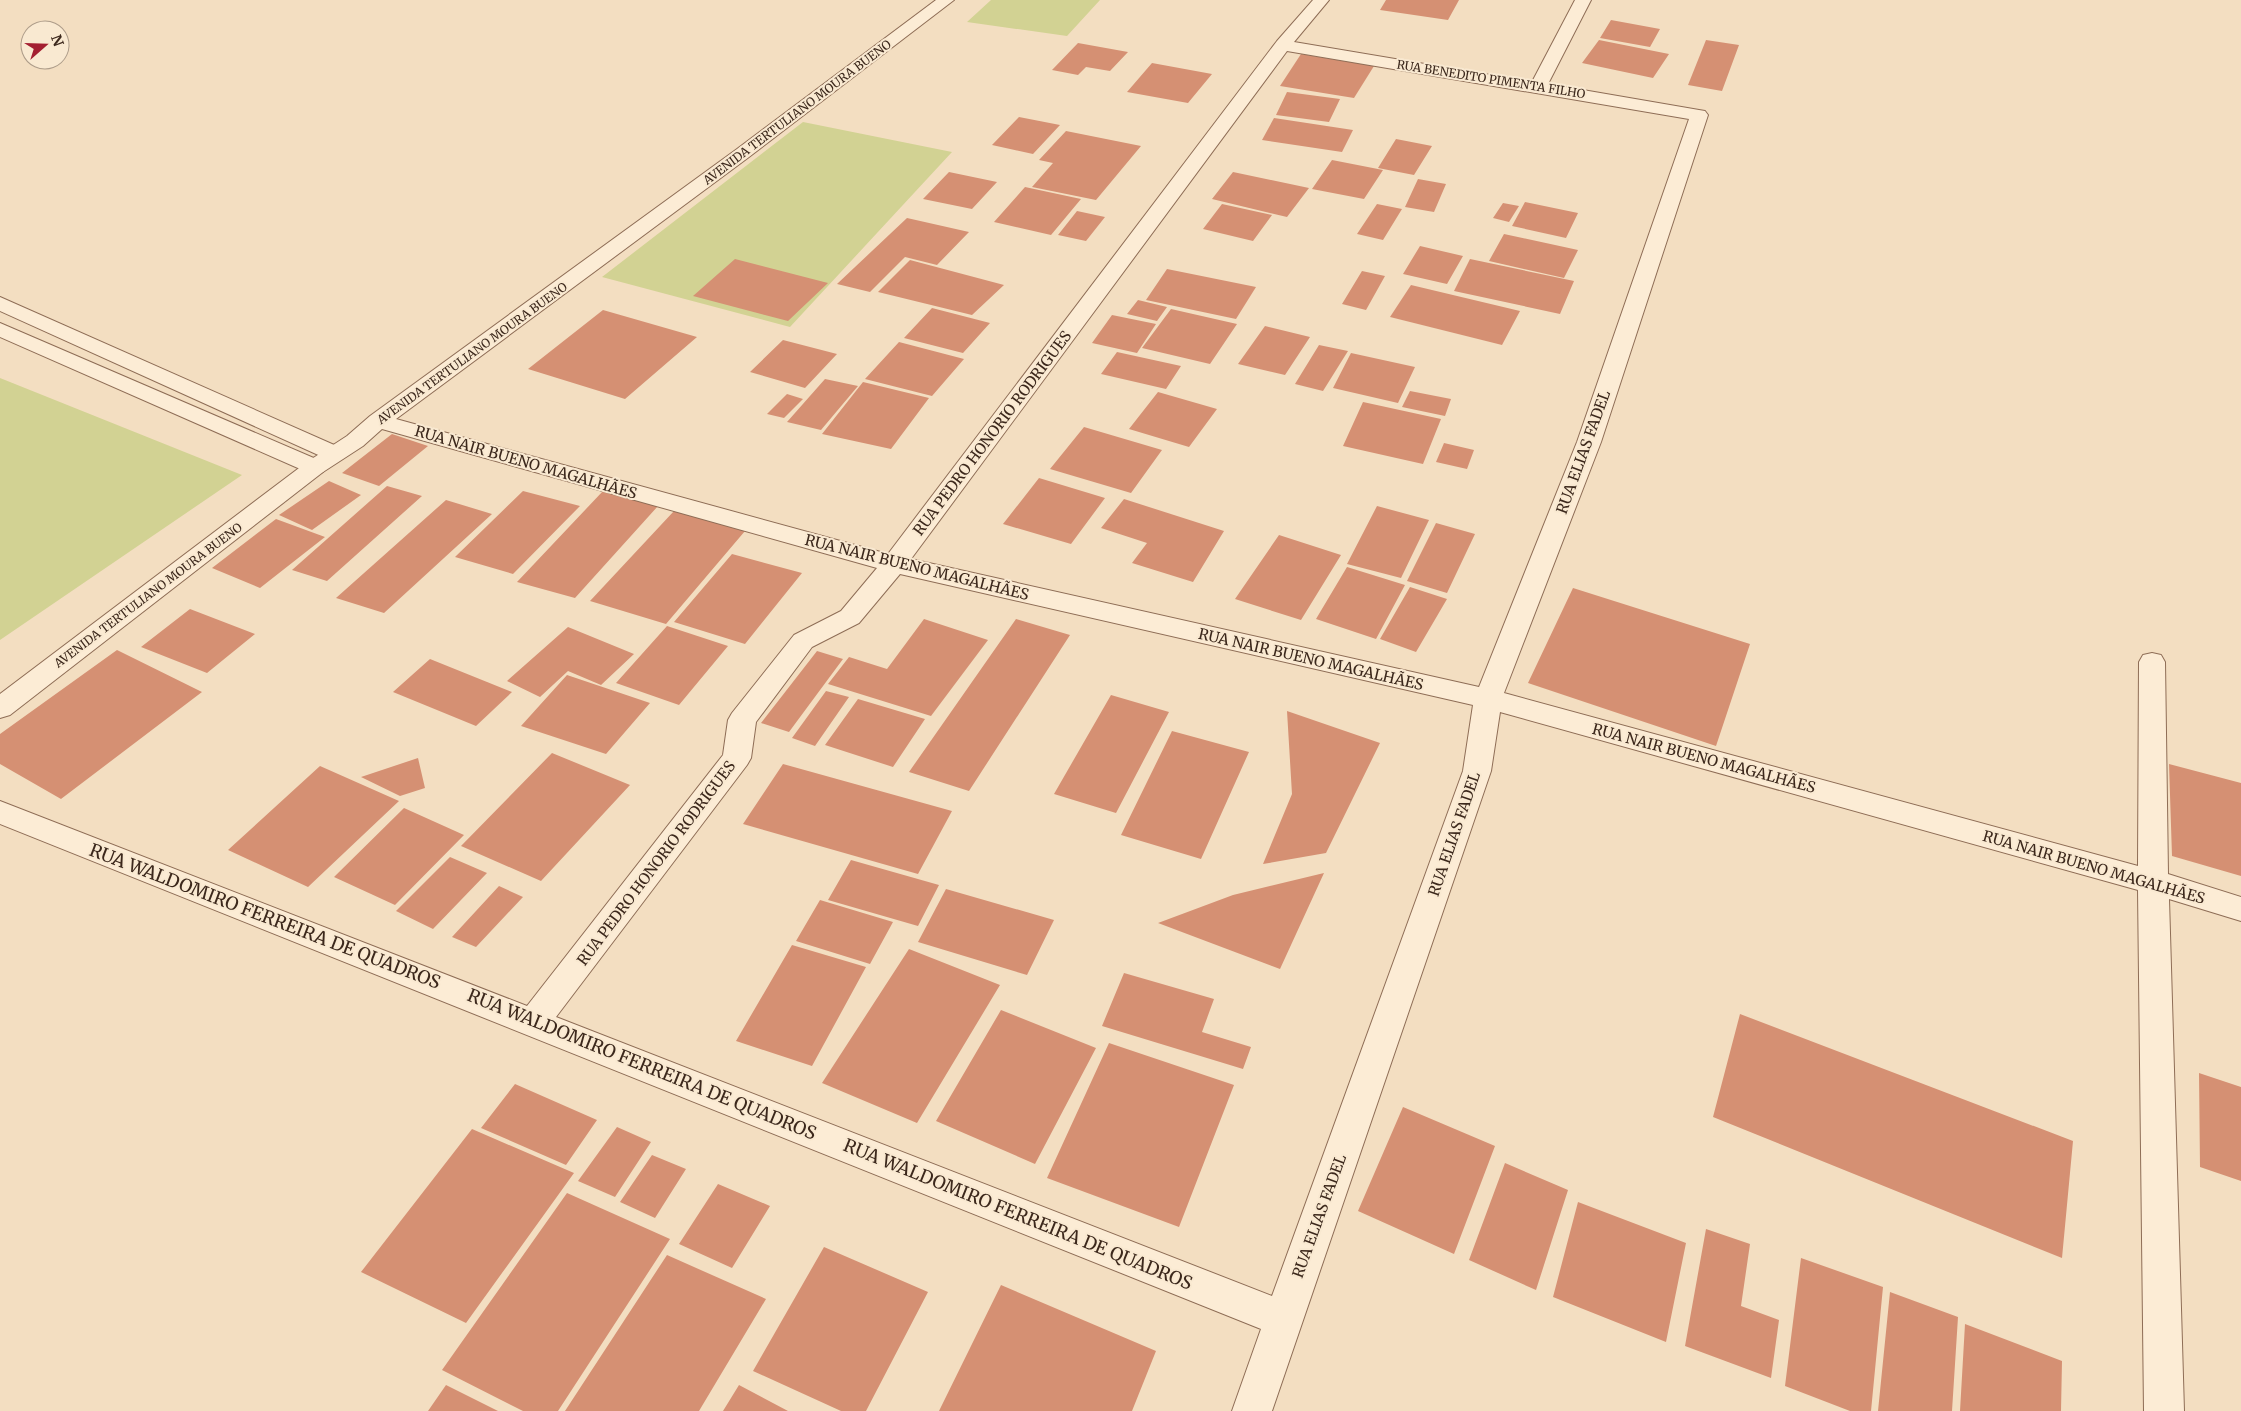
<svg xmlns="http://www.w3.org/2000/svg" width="2241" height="1411" font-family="Merriweather,serif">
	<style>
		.green { fill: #d2d293 }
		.building { fill: #d59073 }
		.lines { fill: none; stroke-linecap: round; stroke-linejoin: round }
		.service-casing { stroke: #8e6d56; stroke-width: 2 }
		.minor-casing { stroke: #8e6d56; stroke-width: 2 }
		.service { fill: #fcecd5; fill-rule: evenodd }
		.minor { fill: #fcecd5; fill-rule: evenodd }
		.labels { text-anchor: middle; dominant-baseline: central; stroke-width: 4; stroke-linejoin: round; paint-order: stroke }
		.far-street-label { font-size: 12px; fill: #3c281c; stroke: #f9e9d1 }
		.street-label { font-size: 15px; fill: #3c281c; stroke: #f9e9d1 }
		.near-street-label { font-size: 18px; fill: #3c281c; stroke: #f9e9d1 }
	</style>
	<rect width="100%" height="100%" fill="#f3dec1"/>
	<!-- green -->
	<path class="green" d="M991,0h109l-33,36 -100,-14z
		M803,122l149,30 -162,175 -188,-50z
		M0,378l242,97 -242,165z"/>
	<!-- building -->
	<path class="building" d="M1386,0h73l-11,20 -68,-10z
		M1611,20l49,9 -10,18 -50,-9z
		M1599,40l70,14 -16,24 -71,-15z
		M1706,40l33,5 -17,46 -34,-6z
		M1078,43l50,9 -18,19 -24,-4 -8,8 -26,-5z
		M1301,54l73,12 -20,32 -74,-12z
		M1152,63l60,11 -24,29 -61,-11z
		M1287,92l53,7 -11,23 -53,-7z
		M1019,117l41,8 -27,29 -41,-9z
		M1274,118l79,12 -11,22 -80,-12z
		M1066,131l75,15 -45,54 -64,-13 21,-24 -14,-3z
		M1396,139l36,7 -18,29 -36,-7z
		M1332,160l51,10 -19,29 -52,-10z
		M949,172l48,10 -25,27 -49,-10z
		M1233,172l76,16 -22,29 -75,-18z
		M1418,179l28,5 -12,28 -29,-5z
		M1025,187l56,12 -30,36 -57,-13z
		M1525,202l53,11 -12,25 -54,-12z
		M1503,203l16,3 -10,16 -16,-4z
		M1222,204l50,11 -19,26 -50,-12z
		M1377,204l25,5 -19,31 -26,-6z
		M1077,211l28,6 -19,24 -28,-6z
		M907,218l62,14 -32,33 -32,-8 -35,35 -33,-8z
		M1504,234l74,16 -14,28 -75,-17z
		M1420,246l43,10 -16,28 -44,-10z
		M735,259l93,24 -40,38 -95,-25z
		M1470,259l104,22 -14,33 -106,-23z
		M910,260l94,25 -32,30 -94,-23z
		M1167,269l89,18 -20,32 -90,-19z
		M1362,271l23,5 -19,34 -24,-6z
		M1411,285l109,26 -18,34 -112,-28z
		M1138,300l29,7 -10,14 -30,-7z
		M932,308l58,15 -27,30 -59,-15z
		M1171,309l66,15 -27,40 -68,-16z
		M603,310l94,27 -72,62 -97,-30z
		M1112,315l44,9 -19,29 -45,-10z
		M1265,326l45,11 -25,38 -47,-11z
		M783,340l54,14 -32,34 -55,-16z
		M899,342l65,17 -32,37 -67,-17z
		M1319,345l29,6 -25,40 -28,-7z
		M1117,352l64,14 -15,23 -65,-15z
		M1351,353l64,14 -17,36 -65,-15z
		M825,379l33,7 -37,44 -34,-8z
		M863,382l66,16 -38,51 -69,-15z
		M1410,391l41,8 -6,17 -43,-9z
		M1158,392l59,17 -28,38 -60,-18z
		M787,394l16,5 -19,19 -17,-4z
		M1363,402l78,17 -18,45 -80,-18z
		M1084,427l78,23 -31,43 -81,-24z
		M392,434l36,12 -49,40 -37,-13z
		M1444,443l30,7 -7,19 -31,-7z
		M1039,478l66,20 -34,46 -68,-20z
		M329,481l32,14 -49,35 -33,-15z
		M387,486l35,10 -95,85 -35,-11z
		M523,491l57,15 -67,68 -58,-17z
		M603,491l55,15 -83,92 -58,-16z
		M1124,499l100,32 -31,51 -61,-19 15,-20 -46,-15z
		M446,500l46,14 -108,99 -48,-15z
		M1377,506l52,14 -28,58 -54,-14z
		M674,511l71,20 -79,93 -76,-23z
		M276,519l49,18 -65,51 -48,-20z
		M1436,523l39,11 -28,59 -40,-12z
		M1279,535l62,20 -40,65 -66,-21z
		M732,554l70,19 -57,71 -71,-22z
		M1347,567l58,18 -29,54 -60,-20z
		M1410,587l37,12 -31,53 -36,-13z
		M1573,588l177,56 -34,102 -188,-63z
		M190,609l65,25 -48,39 -66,-26z
		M924,619l64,21 -57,76 -103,-32 21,-27 38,12z
		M1016,619l54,16 -101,156 -60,-19z
		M667,626l61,20 -49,59 -63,-22z
		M568,627l66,27 -33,31 -33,-14 -28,26 -33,-16z
		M117,650l85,42 -141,107 -61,-35v-30z
		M817,651l26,8 -54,73 -28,-9z
		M430,659l82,33 -36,34 -83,-34z
		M567,675l83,28 -44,51 -85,-28z
		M826,691l23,6 -34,49 -23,-8z
		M1111,695l58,17 -53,101 -62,-19z
		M858,699l67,20 -32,48 -68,-22z
		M1287,711l93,32 -54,110 -63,11 29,-70z
		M1172,731l77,21 -48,107 -80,-24z
		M552,753l78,32 -89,96 -80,-35z
		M418,758l7,30 -25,8 -39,-19z
		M783,764l169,47 -34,63 -175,-50z
		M2169,764l72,19v93l-69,-20z
		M320,766l79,35 -91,86 -80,-37z
		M404,808l60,27 -69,70 -61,-28z
		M450,857l37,16 -54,56 -37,-18z
		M851,860l88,25 -21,41 -90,-26z
		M1324,873l-44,96 -122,-46 75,-28z
		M499,886l24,11 -47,50 -24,-10z
		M946,889l108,31 -27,55 -109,-33z
		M820,900l73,22 -23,42 -74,-23z
		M792,945l74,22 -54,99 -76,-25z
		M909,949l91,36 -83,138 -95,-40z
		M1124,973l90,26 -12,33 49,15 -8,22 -141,-43z
		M1001,1010l95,38 -61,116 -99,-43z
		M1740,1014l333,127 -11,117 -349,-141z
		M1109,1043l125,42 -55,142 -132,-49z
		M2199,1073l42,14v94l-41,-14z
		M515,1084l82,36 -31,45 -85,-37z
		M1403,1107l92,39 -41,108 -96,-43z
		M617,1127l34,15 -36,55 -37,-16z
		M472,1129l102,44 -108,150 -105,-51z
		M652,1155l34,14 -31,49 -35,-16z
		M1505,1163l63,27 -32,100 -67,-30z
		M718,1184l52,22 -38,62 -53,-24z
		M567,1193l103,46 -112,172h-35l-81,-41z
		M1578,1202l108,41 -20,99 -113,-45z
		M1706,1229l44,15 -9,62 38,14 -8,58 -86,-32z
		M824,1247l104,45 -62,119h-25l-88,-40z
		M667,1255l99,44 -67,112h-134z
		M1801,1258l82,29 -12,124h-21l-65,-25z
		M1001,1285l155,66 -24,60h-193z
		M1890,1292l68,25 -6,94h-74z
		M1965,1324l97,37 -1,50h-101z
		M446,1385l52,26h-70z
		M739,1385l49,26h-65z"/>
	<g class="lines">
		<!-- service casing -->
		<g class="service-casing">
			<path id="service" d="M0,297l341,151 4,5 -4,5 -8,2 -8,-2 -325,-147z
				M0,323l323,139 4,5 -4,5 -8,2 -8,-2 -307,-135z"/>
		</g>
		<!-- minor casing -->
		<g class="minor-casing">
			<path id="minor" d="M936,0h18l-205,157 -353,262 492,135 389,-513 36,-41h16l-35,42 238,40 43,-82h16l-43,84 151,26 6,1 3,4 -107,327 -97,251 634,173 1,-204 4,-7 9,-2 9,2 4,7 3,212 73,23v24l-72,-22 15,512h-40l-6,-521 -638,-178 -9,59 -219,640h-40l29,-82 -1261,-505v-23l527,205 196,-251 5,-35 4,-7 62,-78 47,-24 36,-43 -495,-139 -19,17 -40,26 -313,243 -10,3v-24l307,-232 40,-26 23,-20 367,-267zM1287,51l402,68 -112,323 -98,245 -568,-128zM900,574l573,131 -10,66 -191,525 -716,-279 191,-252 4,-7 5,-36 56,-75 47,-24z"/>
		</g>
		<!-- service -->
		<use href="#service" class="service"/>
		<!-- minor -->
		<use href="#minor" class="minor"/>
	</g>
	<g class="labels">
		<!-- far-street labels -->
		<g class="far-street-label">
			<text transform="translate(1491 79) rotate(9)">RUA BENEDITO PIMENTA FILHO</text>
			<text transform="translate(797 112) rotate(-37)">AVENIDA TERTULIANO MOURA BUENO</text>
			<text transform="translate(472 353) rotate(-36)">AVENIDA TERTULIANO MOURA BUENO</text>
			<text transform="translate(148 595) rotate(-37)">AVENIDA TERTULIANO MOURA BUENO</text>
		</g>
		<!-- street labels -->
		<g class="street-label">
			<text transform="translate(992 433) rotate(-53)">RUA PEDRO HONORIO RODRIGUES</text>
			<text transform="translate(1583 452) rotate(-70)">RUA ELIAS FADEL</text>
			<text transform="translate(526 462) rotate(16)">RUA NAIR BUENO MAGALHÃES</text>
			<text transform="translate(917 567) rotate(14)">RUA NAIR BUENO MAGALHÃES</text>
			<text transform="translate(1311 659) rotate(13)">RUA NAIR BUENO MAGALHÃES</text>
			<text transform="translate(1704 758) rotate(15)">RUA NAIR BUENO MAGALHÃES</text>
			<text transform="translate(1454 834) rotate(-71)">RUA ELIAS FADEL</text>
			<text transform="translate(656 863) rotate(-53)">RUA PEDRO HONORIO RODRIGUES</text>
			<text transform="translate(2094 867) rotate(16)">RUA NAIR BUENO MAGALHÃES</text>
			<text transform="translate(1319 1216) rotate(-70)">RUA ELIAS FADEL</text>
		</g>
		<!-- near-street labels -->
		<g class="near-street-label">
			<text transform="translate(265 916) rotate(21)">RUA WALDOMIRO FERREIRA DE QUADROS</text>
			<text transform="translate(642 1064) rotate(22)">RUA WALDOMIRO FERREIRA DE QUADROS</text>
			<text transform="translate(1018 1214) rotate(22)">RUA WALDOMIRO FERREIRA DE QUADROS</text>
		</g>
	</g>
	<!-- north arrow -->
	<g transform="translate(45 45) rotate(70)"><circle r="24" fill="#f9e9d1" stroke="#ad9c89"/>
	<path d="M0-4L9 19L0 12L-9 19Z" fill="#a41f31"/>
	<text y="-8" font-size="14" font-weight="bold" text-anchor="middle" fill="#3c281c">N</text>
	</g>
</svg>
